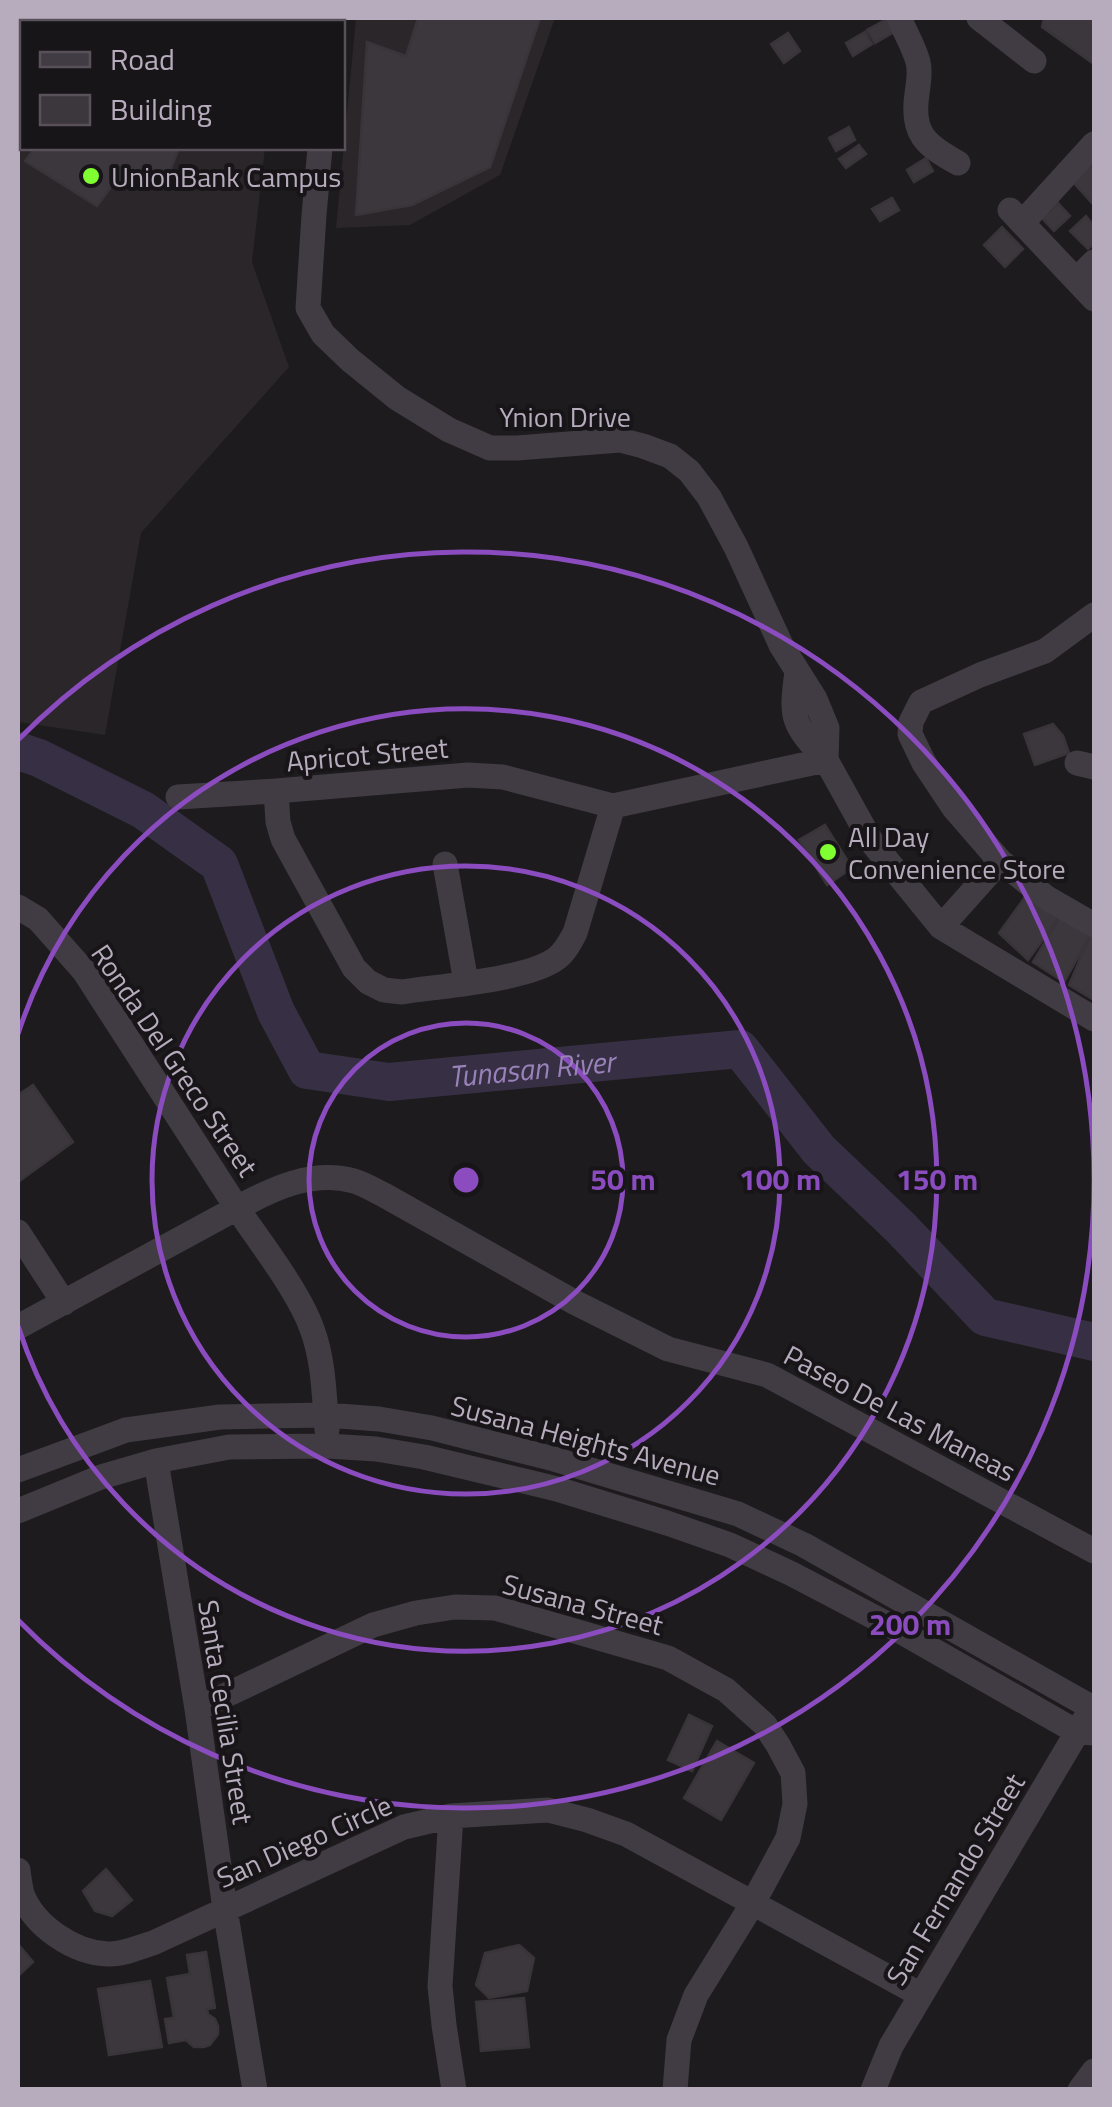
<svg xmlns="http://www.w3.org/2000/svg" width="1112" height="2107" font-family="'Titillium Web',sans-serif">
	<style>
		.built { fill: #2a262a }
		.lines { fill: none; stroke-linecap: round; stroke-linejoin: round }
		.river { stroke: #372f43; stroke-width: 38 }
		.building { fill: #3c373c; stroke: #393439; stroke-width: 2.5 }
		.minor { stroke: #413b43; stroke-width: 25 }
		.highway { stroke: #706774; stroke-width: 30 }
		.ring { fill: none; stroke: #8a4cbe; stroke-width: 5 }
		.poi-dot { fill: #81fe32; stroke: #181518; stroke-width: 4 }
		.labels { text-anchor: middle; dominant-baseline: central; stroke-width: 8; stroke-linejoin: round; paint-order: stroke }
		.poi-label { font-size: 28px; fill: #b7acbd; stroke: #181518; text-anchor: start }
		.street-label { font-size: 28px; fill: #b7acbd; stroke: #181518 }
		.water-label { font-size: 30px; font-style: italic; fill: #9982ba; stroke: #181518 }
		.centre { fill: #8a4cbe; stroke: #181518; stroke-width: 5 }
		.ring-label { font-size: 30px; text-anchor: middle; font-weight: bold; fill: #8a4cbe; stroke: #181518; stroke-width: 8; stroke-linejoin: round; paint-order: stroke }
	</style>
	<rect width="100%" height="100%" fill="#1d1b1d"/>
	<!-- built -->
	<path class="built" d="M152,18h132l-2,4h-138z
		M356,18h199l-55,157 -90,50 -74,3z
		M22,102v46h243l-13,114 37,105 -148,166 -36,202 -87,-13v-617z"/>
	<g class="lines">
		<!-- river -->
		<path class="river" id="s1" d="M18,751l21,7 104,52 76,54 57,148 31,58 82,12 351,-33 79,101 82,78 84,89 109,25"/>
	</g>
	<!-- building -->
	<path class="building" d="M39,18h73l4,4h-73z
		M418,18h122l-50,149 -78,38 -56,10 11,-173 39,14z
		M1044,18h50v46l-52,-37z
		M887,19l7,13 -19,11 -8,-13z
		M865,32l7,12 -19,12 -7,-13z
		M788,33l12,18 -16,12 -13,-19z
		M849,127l6,13 -19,11 -7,-13z
		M859,145l7,9 -20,14 -7,-9z
		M35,148h144l-14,36 -12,-7 -14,-2 -14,3 -12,6 -16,22 -72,-45z
		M926,158l7,13 -19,11 -7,-12z
		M1090,166l4,4 -1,34 -20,-22z
		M892,198l7,12 -19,11 -8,-12z
		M1058,203l12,13 -16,15 -12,-13z
		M1086,216l8,10v17l-6,6 -18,-18z
		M1002,227l21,22 -18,18 -21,-22z
		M1053,724l10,12 6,17 -34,12 -11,-31z
		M825,825l27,43 -25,17 -28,-45z
		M1028,893l33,22 -33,45 -29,-27z
		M1061,915l29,21 -26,46 -31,-20z
		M1090,936l4,3v61l-25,-15z
		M33,1085l40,57 -55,40v-87z
		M689,1715l23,11 -20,45 -24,-11z
		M717,1741l37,22 -33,57 -37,-22z
		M106,1869l26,31 -20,16 -17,-5 -12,-20z
		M18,1944l15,18 -15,14z
		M519,1945l15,13 -7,33 -38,7 -13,-13 9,-32z
		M206,1952l9,56 -8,1 1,5 7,5 3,7v8l-8,11 -6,2h-10l-8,-7 -17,3 -4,-24 9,-1 -7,-40 23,-4 -3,-19z
		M150,1981l12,66 -53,8 -11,-66z
		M524,1998l5,49 -48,4 -5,-49z"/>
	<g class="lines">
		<!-- minor -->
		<path class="minor" d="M317,18l2,4
			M899,18c6,14 15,29 19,44 3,11 0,22 -1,32 -6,39 8,51 41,69
			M979,18l55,43
			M320,148l-6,67 -6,93 15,26 27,26 47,38 52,32 41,18h27l103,-8 23,6 27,10 19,15 20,26 27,50 45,98 34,54 12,29 -1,32 45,81 70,86 153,92
			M1010,210l84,89
			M1022,223l72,-79
			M1076,280l18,-18
			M1094,615l-49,36 -65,24 -59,27 -10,20 -1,12 14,29 30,45 46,53 47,37 47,27
			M797,672c-7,48 -4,52 29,88
			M1077,763l17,4
			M178,797l98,-6
			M613,806l-38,127c-5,9 -10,19 -18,25 -28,22 -118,28 -155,34l-18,-2 -16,-8 -14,-14 -71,-129 -5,-17 -2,-31 192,-16 35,2 110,29 213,-46
			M445,864l21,118
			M18,907l20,12 46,52 153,237c35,-19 76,-39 117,-27 10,3 20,9 30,14l190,107 94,47 99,26 327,176
			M941,927l59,-66
			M18,1232l46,71
			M18,1327l219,-119c23,34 62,84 75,121 12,32 12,67 15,101
			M156,1461l41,248 28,200 30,181
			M18,1470l108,-40 94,-13 106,-2 53,4 53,9 122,31 184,55 66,31 287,162 3,5
			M18,1511l83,-34 55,-16 73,-14 99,-1 48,3 48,8 133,32 110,34 63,22 62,29 99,52 186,106 17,1
			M197,1709l176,-84 43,-12 39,-6 40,1 173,50 58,32 39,35 13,20 15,28 2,31 -7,34 -35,65 -57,92 -17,45 -4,50
			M451,1816l-11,170 4,39 10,65
			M18,1870c1,8 2,16 4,24 12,32 52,59 86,60 14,1 31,-7 45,-11l251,-116 47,-11 97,-6 39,10 39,14 295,161
			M873,2090l18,-44 194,-327
			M1080,2090l14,-19"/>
		<!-- highway -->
		<path class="highway" d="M36,22l7,-4
			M88,22l6,-4
			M18,72l4,-3"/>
	</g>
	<!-- distance rings -->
	<g class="ring">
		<circle cx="466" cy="1180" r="157"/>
		<circle cx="466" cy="1180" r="314"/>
		<path d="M18 1034A471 471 0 1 1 18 1326"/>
		<path d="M18 740A628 628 0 1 1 18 1620"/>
	</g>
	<!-- markers -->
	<g class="poi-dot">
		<circle cx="91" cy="176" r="10"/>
		<circle cx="828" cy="852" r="10"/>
	</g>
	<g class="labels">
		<!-- poi labels -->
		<g class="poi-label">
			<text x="111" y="176">UnionBank Campus</text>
			<text x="848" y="836">All Day<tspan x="848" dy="32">Convenience Store</tspan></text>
		</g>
		<!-- street labels -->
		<g class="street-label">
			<text x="565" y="416">Ynion Drive</text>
			<text transform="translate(367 754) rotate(-5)">Apricot Street</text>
			<text transform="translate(175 1060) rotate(56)">Ronda Del Greco Street</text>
			<text transform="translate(900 1413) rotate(28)">Paseo De Las Maneas</text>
			<text transform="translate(586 1440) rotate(15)">Susana Heights Avenue</text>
			<text transform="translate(583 1604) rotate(15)">Susana Street</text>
			<text transform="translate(226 1712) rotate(81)">Santa Cecilia Street</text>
			<text transform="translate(304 1841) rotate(-24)">San Diego Circle</text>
			<text transform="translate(955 1879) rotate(-59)">San Fernando Street</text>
		</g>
		<!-- water labels -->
		<g class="water-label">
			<text stroke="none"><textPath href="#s1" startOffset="682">Tunasan River</textPath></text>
		</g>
	</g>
	<circle cx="466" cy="1180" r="15" class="centre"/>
	<g class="ring-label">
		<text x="623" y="1190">50 m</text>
		<text x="780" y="1190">100 m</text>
		<text x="937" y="1190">150 m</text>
		<text x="910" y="1635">200 m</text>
	</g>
	<!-- border -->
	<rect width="1112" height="2107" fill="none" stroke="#b7acbd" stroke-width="40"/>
	<!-- legend -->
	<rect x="20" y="20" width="325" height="130" fill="#181518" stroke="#58515a" stroke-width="2.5"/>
	<rect x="40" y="52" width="50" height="15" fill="#413b43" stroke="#58515a" stroke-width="2.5"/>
	<text x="110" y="70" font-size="30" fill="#b7acbd">Road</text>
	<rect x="40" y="95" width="50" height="30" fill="#3c373c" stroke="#58515a" stroke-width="2.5"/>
	<text x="110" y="120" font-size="30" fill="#b7acbd">Building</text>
</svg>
